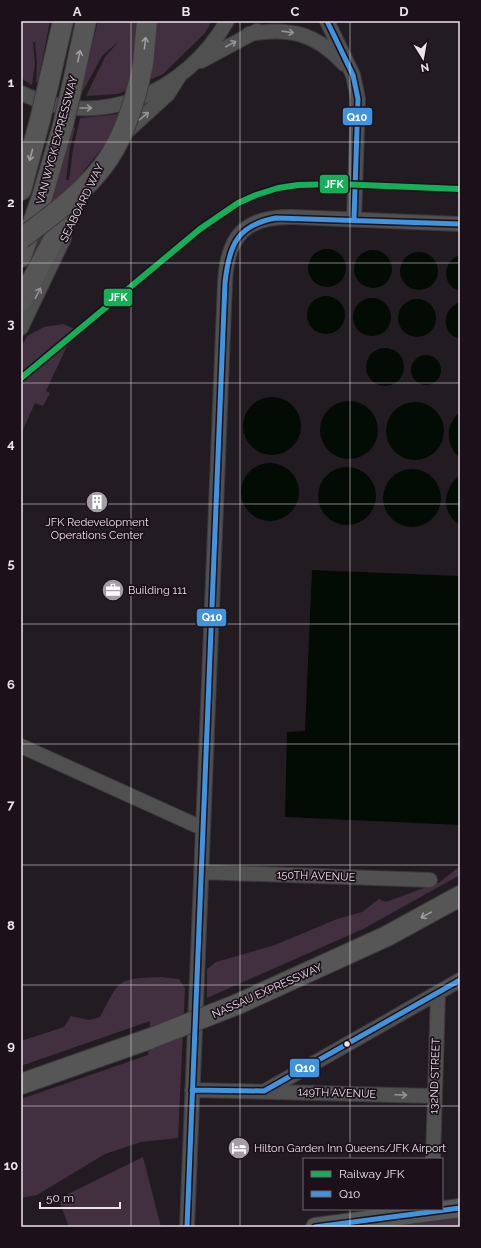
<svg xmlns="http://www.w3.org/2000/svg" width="481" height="1248" viewBox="0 0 481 1248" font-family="Raleway,sans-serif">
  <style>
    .green { fill: #422f40 }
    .water { fill: #030b05 }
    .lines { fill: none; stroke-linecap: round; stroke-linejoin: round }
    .minor-casing { stroke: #3d393d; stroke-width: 16 }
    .major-casing { stroke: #3d393d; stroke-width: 20 }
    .highway-casing { stroke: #3d393d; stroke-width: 22 }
    .minor { stroke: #4f504f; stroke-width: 14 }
    .major { stroke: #575958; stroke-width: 18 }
    .highway { stroke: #555655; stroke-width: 20 }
    .highway-bridge-casing { stroke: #3d393d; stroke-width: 22; stroke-linecap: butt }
    .highway-bridge { stroke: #555655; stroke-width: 20 }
    .bus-1-casing { stroke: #1c101b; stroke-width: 8 }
    .bus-1 { stroke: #4094de; stroke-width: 5 }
    .rail-1-casing { stroke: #1c101b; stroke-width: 9 }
    .rail-1 { stroke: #14af57; stroke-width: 6 }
    .oneway { stroke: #959295 }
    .oneway2 { stroke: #a09ca0 }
    .grid { fill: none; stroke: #ebe3ea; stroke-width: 1; stroke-opacity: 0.55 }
    .bus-dot { fill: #ebe3ea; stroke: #1c101b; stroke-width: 1.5 }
    .labels { text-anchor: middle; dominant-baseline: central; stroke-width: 3.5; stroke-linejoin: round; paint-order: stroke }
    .street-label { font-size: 11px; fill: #ebe3ea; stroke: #1c101b }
    .poi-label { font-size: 11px; fill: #ebe3ea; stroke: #1c101b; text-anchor: start }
    .line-badge { stroke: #1c101b; stroke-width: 1.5 }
    .badge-label { font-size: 11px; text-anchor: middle; font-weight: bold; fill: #fff }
    .neatline { fill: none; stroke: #ebe3ea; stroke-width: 1.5 }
    .grid-label { font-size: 13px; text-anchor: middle; font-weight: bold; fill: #ebe3ea }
  </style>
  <rect width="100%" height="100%" fill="#221c22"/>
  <path class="green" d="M21,21H50L38,82H36L37,63L35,42H33L35,64L32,85L21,78Z
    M98,21H212L205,33L163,74L118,94L86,96L105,57L119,41L102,56L83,91L81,90Z
    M146,106L109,140L85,169L36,251L34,250L70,127L75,128L70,148L66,180H69L73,149L80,118L119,114Z
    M63,324L75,329L46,391L50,393L43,406L35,403L21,434V348L27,336L44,327Z
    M460,866V875L363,929L207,998V969L216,962L275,945L337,919L362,912L379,899L386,902L440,882Z
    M161,977L179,979L185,988L178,1138L141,1142L105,1154L37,1195L21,1198V1099L148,1055L150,1021L21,1066V1041L64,1027L71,1016L89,1020L100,1017C121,978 116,979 161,977Z
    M143,1157L161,1227H69L60,1203L68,1194Z
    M460,1216V1227H385Z"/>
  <path class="water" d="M308 268a19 19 0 1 1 38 0a19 19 0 1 1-38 0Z
    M354 269a19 19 0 1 1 38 0a19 19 0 1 1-38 0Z
    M400 271a19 19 0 1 1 38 0a19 19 0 1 1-38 0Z
    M460,255V291C441,286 442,261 460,255Z
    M307 315a19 19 0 1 1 38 0a19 19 0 1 1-38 0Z
    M353 317a19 19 0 1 1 38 0a19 19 0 1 1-38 0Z
    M398 318a19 19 0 1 1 38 0a19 19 0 1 1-38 0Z
    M460,302V339C440,334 442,308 460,302Z
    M366 367a19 19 0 1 1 38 0a19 19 0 1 1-38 0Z
    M411 370a15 15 0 1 1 30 0a15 15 0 1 1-30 0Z
    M243 426a29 29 0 1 1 58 0a29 29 0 1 1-58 0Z
    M320 430a29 29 0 1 1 58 0a29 29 0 1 1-58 0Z
    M386 431a29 29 0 1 1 58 0a29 29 0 1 1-58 0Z
    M460,412V458C445,446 445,424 460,412Z
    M241 492a29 29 0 1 1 58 0a29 29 0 1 1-58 0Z
    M318 496a29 29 0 1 1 58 0a29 29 0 1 1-58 0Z
    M383 498a29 29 0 1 1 58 0a29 29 0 1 1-58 0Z
    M460,475V525C440,513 443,488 460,475Z
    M312,570L460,576V825L285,817L287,732L305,731Z"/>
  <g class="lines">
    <g class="minor-casing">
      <path id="minor" d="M327,21L353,75L358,99L354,219
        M249,34C289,27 316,33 344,64
        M201,61L257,31
        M21,93C98,132 186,93 227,21
        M124,134L168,94L180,75
        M21,328L64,238
        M21,746L202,828
        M201,872L430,880
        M192,1090L434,1096
        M265,1091L460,980
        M433,1159L438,994
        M187,1227L225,283C227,236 245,216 293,217L460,224"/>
    </g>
    <g class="major-casing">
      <path id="major" d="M315,1227L460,1208"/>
    </g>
    <g class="highway-casing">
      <path id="highway" d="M143,64L147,21
        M48,86L63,21
        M71,91L86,21
        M21,190L40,120
        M21,257L42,197L63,125
        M21,301L77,195
        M238,1004L387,936L460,896
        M21,1084L149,1039"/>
    </g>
    <use href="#minor" class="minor"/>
    <use href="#major" class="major"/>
    <use href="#highway" class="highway"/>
    <g class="highway-bridge-casing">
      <path id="highway-bridge" d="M40,120L48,86
        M63,125L71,91
        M21,239C50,216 81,195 103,166C125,138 136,98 143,64
        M149,1039L238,1004"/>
    </g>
    <use href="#highway-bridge" class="highway-bridge"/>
    <g class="bus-1-casing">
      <path id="bus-1" d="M327,21L353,75L358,99L354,219
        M192,1090L264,1091L460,980
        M187,1227L225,283C229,245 237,225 276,218L460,224
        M315,1227L460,1208"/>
    </g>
    <use href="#bus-1" class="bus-1"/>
    <g class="rail-1-casing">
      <path id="rail-1" d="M21,378L200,229L238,203L256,195L278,188L298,185L338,184L460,189"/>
    </g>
    <use href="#rail-1" class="rail-1"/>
  </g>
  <defs><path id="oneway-shaft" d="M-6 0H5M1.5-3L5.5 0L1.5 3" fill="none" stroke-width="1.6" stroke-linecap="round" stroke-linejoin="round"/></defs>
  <g class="oneway">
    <use href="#oneway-shaft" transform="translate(288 32) rotate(8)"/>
    <use href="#oneway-shaft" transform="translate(231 44) rotate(-28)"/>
    <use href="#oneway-shaft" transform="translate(86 108)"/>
    <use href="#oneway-shaft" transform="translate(144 116) rotate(-40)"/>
    <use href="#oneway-shaft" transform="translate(38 293) rotate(-63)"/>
    <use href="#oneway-shaft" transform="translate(401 1095) rotate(2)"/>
  </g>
  <g class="oneway2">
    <use href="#oneway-shaft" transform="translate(145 43) rotate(-84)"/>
    <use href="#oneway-shaft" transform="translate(79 56) rotate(-78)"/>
    <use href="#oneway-shaft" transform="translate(31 155) rotate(105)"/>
    <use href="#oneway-shaft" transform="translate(426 915) rotate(151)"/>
  </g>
  <path class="grid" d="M131,21V1227M240,21V1227M350,21V1159M21,142H460M21,263H460M21,383H460M21,504H460M21,624H460M21,744H460M21,865H460M21,985H460M21,1106H460M350,1209V1227"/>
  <defs>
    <g id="building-disc" transform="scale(1.15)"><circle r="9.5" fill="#a59da4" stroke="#1c101b"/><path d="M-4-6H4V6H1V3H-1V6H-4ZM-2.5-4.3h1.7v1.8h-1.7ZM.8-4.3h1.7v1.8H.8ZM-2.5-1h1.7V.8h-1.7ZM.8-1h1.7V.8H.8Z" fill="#fff"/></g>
    <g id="office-disc" transform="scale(1.15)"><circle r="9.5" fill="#a59da4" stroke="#1c101b"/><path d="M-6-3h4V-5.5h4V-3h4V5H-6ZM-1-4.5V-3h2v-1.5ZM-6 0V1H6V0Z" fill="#fff"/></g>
    <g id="hotel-disc" transform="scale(1.15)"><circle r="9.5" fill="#a59da4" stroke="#1c101b"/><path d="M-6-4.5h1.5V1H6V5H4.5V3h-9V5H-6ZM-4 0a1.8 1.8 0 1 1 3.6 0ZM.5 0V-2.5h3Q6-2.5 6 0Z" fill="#fff"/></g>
  </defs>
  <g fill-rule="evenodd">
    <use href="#building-disc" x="97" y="502"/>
    <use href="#office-disc" x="113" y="590"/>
    <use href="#hotel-disc" x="239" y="1148"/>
  </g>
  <circle class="bus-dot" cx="347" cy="1044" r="3.5"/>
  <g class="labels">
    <g class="street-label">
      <text transform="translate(57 140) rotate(-75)">VAN WYCK EXPRESSWAY</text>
      <text transform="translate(82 203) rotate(-64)">SEABOARD WAY</text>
      <text transform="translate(316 876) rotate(2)">150TH AVENUE</text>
      <text transform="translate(267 991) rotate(-24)">NASSAU EXPRESSWAY</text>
      <text transform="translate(435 1076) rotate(-88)">132ND STREET</text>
      <text transform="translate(337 1093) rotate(2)">149TH AVENUE</text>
    </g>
    <g class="poi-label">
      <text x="97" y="522" text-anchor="middle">JFK Redevelopment<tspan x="97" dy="13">Operations Center</tspan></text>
      <text x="128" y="590">Building 111</text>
      <text x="254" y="1148">Hilton Garden Inn Queens/JFK Airport</text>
    </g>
  </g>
  <g class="line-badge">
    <rect x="342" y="107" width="31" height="19" rx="4" fill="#4094de"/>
    <rect x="319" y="174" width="30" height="20" rx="4" fill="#14af57"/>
    <rect x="103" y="288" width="30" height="19" rx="4" fill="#14af57"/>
    <rect x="196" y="608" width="31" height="19" rx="4" fill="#4094de"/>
    <rect x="289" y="1058" width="31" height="20" rx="4" fill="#4094de"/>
  </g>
  <g class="badge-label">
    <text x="357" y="121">Q10</text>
    <text x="334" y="188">JFK</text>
    <text x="118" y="301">JFK</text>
    <text x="212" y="621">Q10</text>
    <text x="305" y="1072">Q10</text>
  </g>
  <rect width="481" height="1248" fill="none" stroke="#1c101b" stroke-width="44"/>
  <rect x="303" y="1158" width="140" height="52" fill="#1c101b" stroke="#6f646e"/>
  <rect x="311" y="1171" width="20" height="6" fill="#14af57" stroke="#6f646e"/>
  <text x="339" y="1178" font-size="12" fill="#ebe3ea">Railway JFK</text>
  <rect x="311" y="1191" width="20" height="6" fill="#4094de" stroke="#6f646e"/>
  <text x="339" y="1198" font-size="12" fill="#ebe3ea">Q10</text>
  <g transform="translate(423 58) rotate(169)" stroke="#1c101b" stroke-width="3" paint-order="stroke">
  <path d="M0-3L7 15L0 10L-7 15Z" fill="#ebe3ea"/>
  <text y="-6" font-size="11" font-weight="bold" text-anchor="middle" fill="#ebe3ea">N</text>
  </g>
  <path d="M40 1202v6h80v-6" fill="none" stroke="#ebe3ea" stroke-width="2"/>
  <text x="46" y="1202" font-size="12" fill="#ebe3ea" stroke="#1c101b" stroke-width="3" paint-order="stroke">50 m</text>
  <rect x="22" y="22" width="437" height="1204" class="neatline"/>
  <g class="grid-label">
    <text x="77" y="16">A</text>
    <text x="186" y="16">B</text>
    <text x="295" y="16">C</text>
    <text x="404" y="16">D</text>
    <text x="11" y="87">1</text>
    <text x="11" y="207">2</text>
    <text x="11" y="328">3</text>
    <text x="11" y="448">4</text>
    <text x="11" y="568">5</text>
    <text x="11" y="689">6</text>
    <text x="11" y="809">7</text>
    <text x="11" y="930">8</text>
    <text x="11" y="1050">9</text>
    <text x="11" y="1170">10</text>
  </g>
</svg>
